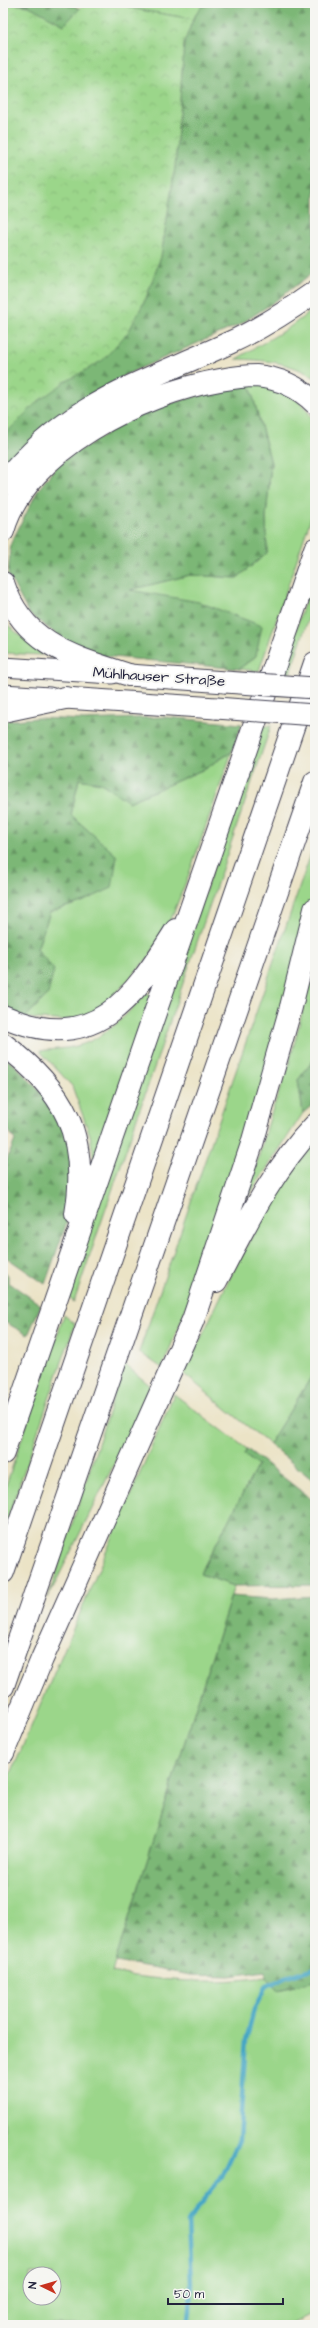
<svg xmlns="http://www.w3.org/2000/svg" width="318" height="2328" viewBox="0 0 318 2328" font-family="'Architects Daughter',sans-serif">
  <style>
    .grass { fill: #9bd68a; stroke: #5e7c62; fill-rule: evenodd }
    .forest { fill: url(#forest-firs); stroke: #4f6c58 }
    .park { fill: url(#park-crowns); stroke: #5e7c62 }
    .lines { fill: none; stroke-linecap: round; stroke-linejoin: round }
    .stream { stroke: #45a6c5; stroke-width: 4.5 }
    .secondary-casing { stroke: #403f50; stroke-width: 21 }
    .primary-casing { stroke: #403f50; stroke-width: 23 }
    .highway-casing { stroke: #403f50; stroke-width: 24 }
    .secondary { stroke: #fff; stroke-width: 19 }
    .primary { stroke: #fff; stroke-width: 21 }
    .highway { stroke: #fff; stroke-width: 22 }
    .primary-bridge-casing { stroke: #403f50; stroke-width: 23; stroke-linecap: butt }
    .primary-bridge { stroke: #fff; stroke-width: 21 }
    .labels { text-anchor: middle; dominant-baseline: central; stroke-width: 4; stroke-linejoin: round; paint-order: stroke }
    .street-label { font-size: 15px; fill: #22223b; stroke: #f6f6f2 }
  </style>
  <defs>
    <pattern id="forest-firs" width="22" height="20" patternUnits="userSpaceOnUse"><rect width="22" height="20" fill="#7cb776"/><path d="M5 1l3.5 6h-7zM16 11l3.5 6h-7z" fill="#659462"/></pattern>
    <pattern id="park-crowns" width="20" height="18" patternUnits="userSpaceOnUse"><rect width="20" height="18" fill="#9bd68a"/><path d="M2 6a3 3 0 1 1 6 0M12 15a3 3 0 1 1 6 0" fill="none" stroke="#85b778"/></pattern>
  </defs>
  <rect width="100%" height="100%" fill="#f6f6f2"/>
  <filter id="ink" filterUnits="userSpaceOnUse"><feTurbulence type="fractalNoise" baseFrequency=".025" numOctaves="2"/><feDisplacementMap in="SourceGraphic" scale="8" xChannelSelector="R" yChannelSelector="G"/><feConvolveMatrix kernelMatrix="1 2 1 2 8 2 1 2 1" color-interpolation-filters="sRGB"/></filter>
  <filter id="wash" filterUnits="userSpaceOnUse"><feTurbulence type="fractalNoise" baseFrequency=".012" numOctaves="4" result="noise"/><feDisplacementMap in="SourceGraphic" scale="16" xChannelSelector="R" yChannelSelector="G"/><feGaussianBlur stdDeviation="0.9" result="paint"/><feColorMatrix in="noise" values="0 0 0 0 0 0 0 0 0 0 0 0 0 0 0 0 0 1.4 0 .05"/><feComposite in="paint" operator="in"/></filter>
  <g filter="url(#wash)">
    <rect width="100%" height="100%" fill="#ebe3c6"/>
    <path class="grass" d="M119,3H204L193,19L134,9Z
      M315,308V378C291,362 264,360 236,359L287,329Z
      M249,382C278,388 305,395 315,427V506L259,671L239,669L256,656L129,590L190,575L237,578L267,553L266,518L271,463Z
      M315,570V599L290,673L282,672Z
      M3,621L43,655L3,653Z
      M263,726H271L74,1302L64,1294Z
      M232,752L188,877L171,919L149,957L119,990L93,1014L70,1021L25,1018L48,994L37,949L50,912L82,902L116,856L71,815L79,779L101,783L129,802L202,770Z
      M315,842V890L270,1066L223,1217L162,1368L139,1352Z
      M310,982L315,993V1058L298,1080L303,1113L246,1200L272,1111L288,1068Z
      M145,993L153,995L95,1166L90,1135L72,1086L40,1051C52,1049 66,1049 77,1046C104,1039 129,1014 145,993Z
      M315,1142V1371L269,1444L184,1374C222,1294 258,1211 315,1142Z
      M64,1315L75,1324L3,1532V1494Z
      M124,1364L152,1387L48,1598Z
      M174,1394L247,1449L244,1455L258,1465L200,1574L234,1586L112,1972C163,1982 215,1984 266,1977L278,1990L315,1981V2312L290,2325H3V1792ZM30,2274H54V2298H30Z"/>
    <path class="forest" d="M16,3H70L80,9L64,25L29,6Z
      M204,3H315V271L274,302L241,324L127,374L87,397L65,411L3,471V436L37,402L129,331L146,298L161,256L175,167L184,43L193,19Z
      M249,382L271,463L266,518L267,553L237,578L190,575L130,590L199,602L262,626L256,656L239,669L103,656L71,645L29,614L8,574L11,543L38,490L58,464L125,422L168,404Z
      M164,717L242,724L232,752L202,770L129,802L101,783L79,779L71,815L117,856L112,888L82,902L50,912L37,949L54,970L48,994L25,1018L3,1007V721L37,718L85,720Z
      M3,1057L16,1066L46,1098L72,1146L73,1205L45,1284L3,1255V1169L15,1140L3,1122Z
      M315,1058V1103L303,1113L298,1080Z
      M3,1271L8,1275V1282L41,1305L28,1335L3,1321Z
      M315,1371V1482L269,1444Z
      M247,1449L315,1502V1585L234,1586L200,1574L258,1465L244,1455Z
      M231,1596L272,1599L315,1596V1981L278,1990L266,1977L265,1971L230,1976L191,1975L115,1962Z"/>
    <path class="park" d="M3,3L29,6L64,25L85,3H119L134,9L193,19L184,43L175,167L161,256L146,298L129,331L103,360L65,382L37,402L3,436Z"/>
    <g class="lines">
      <path class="stream" d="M188,2325L190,2311L191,2283L188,2223L195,2210L222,2177L239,2140L246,2040L254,2010L265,1987L287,1977L315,1968"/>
    </g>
  </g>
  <g filter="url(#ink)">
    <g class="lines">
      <g class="secondary-casing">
        <path id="secondary" d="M3,667L112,674
          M3,694L50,697"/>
      </g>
      <g class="primary-casing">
        <path id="primary" d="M129,675L225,682
          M65,698L216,708"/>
      </g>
      <g class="highway-casing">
        <path id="highway" d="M3,484C68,402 140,384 229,343C260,329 288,311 315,292
          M3,531C26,449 143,393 220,380C231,378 244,376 256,376C279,378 299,387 315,403
          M3,583C23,645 74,657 129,675
          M3,711L65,698
          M3,1016C94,1056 132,1000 176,930
          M3,1044C65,1090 89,1137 76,1214
          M216,1281C245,1226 272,1170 315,1125
          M3,1453L315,549
          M3,1572L315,663
          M3,1686L315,782
          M3,1753L42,1659L193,1320L252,1144L291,1007L315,909"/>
      </g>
      <use href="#secondary" class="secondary"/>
      <use href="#primary" class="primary"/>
      <use href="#highway" class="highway"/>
      <g class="primary-bridge-casing">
        <path id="primary-bridge" d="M225,682L315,688
          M216,708L315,715"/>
      </g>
      <use href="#primary-bridge" class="primary-bridge"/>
    </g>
  </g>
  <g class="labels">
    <g class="street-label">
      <text transform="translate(159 677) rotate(4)">Mühlhauser Straße</text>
    </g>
  </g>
  <rect width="318" height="2328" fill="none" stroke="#f6f6f2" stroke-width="16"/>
  <g transform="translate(42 2286) rotate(275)"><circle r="19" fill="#f6f6f2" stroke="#a1a1a9"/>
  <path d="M0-3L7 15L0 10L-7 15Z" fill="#c8321e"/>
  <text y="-6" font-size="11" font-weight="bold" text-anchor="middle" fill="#22223b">N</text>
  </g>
  <path d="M168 2298v6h115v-6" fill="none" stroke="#22223b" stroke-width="2"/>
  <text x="174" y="2298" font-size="12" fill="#22223b" stroke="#f6f6f2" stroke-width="3" paint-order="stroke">50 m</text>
</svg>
